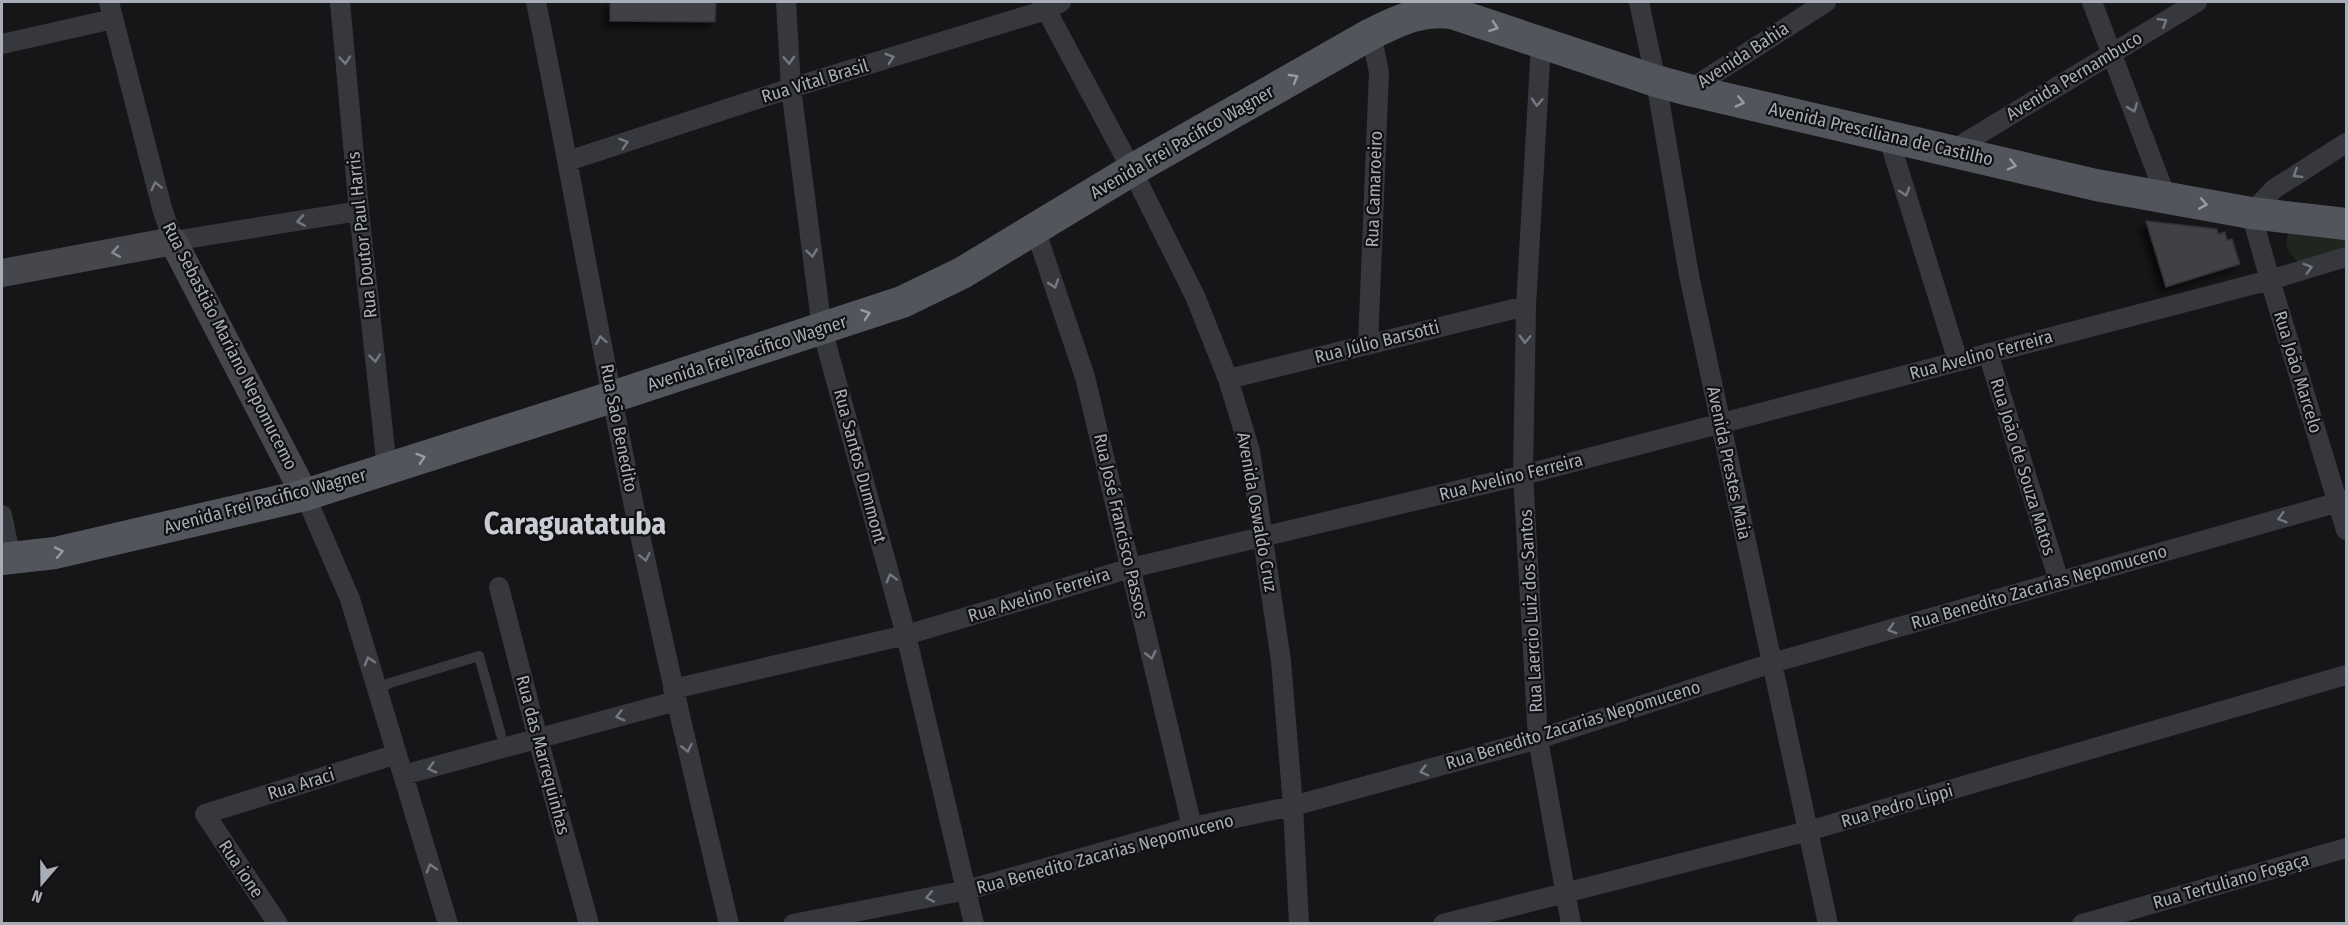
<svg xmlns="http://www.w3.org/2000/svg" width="2348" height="925" viewBox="0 0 2348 925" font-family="'Fira Sans Condensed',sans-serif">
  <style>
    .green { fill: #1e261f }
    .building { fill: #404145; stroke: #303034; stroke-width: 1.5; filter: url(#shadow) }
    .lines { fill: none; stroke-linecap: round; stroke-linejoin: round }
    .lane { stroke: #37383d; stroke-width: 10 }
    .street { stroke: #37383d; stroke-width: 20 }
    .secondary { stroke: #45474d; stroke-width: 28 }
    .primary { stroke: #53555c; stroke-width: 32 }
    .oneway { stroke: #757881 }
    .oneway2 { stroke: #979ba6 }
    .oneway3 { stroke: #858993 }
    .labels { text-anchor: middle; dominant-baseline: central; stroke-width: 4.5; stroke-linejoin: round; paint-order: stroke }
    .street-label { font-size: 18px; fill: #a8adb8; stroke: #111113 }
    .town-label { font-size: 30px; font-weight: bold; fill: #c9ccd4; stroke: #111113 }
  </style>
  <defs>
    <filter id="shadow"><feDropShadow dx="-5.5" dy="5.5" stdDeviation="3" flood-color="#0009"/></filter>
  </defs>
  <rect width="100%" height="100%" fill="#161618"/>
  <path class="green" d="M2289,230L2346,240V250L2298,262C2287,252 2284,244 2289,230Z"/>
  <path class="building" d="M610,2H716L715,22L610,21Z
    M2146,221L2217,229L2218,234L2225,232L2227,240L2232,239L2240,264L2166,287Z"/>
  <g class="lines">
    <path class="lane" d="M377,690L390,683L479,656L501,735"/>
    <path class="street" d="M109,2L162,208L173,241L359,211
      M340,2L359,211L387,468
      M536,2C563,133 586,265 612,397C646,573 687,748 729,924
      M786,2L791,88L822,329L906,635L974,924
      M1042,2L1132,170L1195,296L1228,379L1250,451L1281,661L1293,806L1299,924
      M1639,2L1656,81L1689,275L1828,924
      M2092,2L2166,197
      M2,44L113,19
      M1541,44L1526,306L1523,475L1538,739L1571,924
      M1689,90L1826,2
      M1888,136L1958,361
      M2346,143L2274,189L2251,213L2270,280L2346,530
      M1951,151L2197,2
      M568,161L791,88L1046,10L1061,2
      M1035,229L1085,377L1192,827
      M1368,345L1379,72L1371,34
      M1988,353L2059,581
      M1228,379L1526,306
      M305,495L350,599L448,924
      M2,515L11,558
      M499,587L538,739L589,924
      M673,689L906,635L1131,568L1523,475L2270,280L2346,257
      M403,775L676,701
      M278,924L205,814L397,754
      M793,924L967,890L1192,827L1293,806L1538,739L1772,663L2346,500
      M1443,924L1808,831L2346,675
      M2082,924L2346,848"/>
    <path class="secondary" d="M2,273L173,241L305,495"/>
    <path class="primary" d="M2,559L55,553L305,495L612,397L902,302L962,273L1132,170L1371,34C1398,21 1425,7 1455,14L1656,81L1689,90L2096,185L2251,213L2346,224"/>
  </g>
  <defs><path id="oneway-chevron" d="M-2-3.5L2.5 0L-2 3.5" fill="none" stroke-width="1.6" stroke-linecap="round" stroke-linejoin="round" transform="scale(1.5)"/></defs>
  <g class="oneway">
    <use href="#oneway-chevron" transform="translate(2163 22) rotate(-31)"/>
    <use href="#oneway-chevron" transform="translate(890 58) rotate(-17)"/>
    <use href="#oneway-chevron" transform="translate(345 60) rotate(85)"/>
    <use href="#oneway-chevron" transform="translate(789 60) rotate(87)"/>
    <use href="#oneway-chevron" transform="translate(1537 102) rotate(93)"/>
    <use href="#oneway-chevron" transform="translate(2133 108) rotate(69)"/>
    <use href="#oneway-chevron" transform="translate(624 143) rotate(-18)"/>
    <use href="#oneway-chevron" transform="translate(2297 174) rotate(148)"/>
    <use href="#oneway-chevron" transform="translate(156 186) rotate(-104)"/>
    <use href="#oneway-chevron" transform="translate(1905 192) rotate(73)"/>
    <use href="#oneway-chevron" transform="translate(301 221) rotate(171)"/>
    <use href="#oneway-chevron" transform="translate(812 253) rotate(83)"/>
    <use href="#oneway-chevron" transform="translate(2308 268) rotate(-16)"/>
    <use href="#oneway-chevron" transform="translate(1054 284) rotate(71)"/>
    <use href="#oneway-chevron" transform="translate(1525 339) rotate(92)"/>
    <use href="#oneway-chevron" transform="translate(601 340) rotate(-100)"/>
    <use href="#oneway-chevron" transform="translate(375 358) rotate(84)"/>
    <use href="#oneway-chevron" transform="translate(2282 518) rotate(164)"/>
    <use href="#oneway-chevron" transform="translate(645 557) rotate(78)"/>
    <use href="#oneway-chevron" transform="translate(891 578) rotate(-105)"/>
    <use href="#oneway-chevron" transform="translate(1892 629) rotate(164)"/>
    <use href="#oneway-chevron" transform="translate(1151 655) rotate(77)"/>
    <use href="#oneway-chevron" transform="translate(369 661) rotate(-107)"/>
    <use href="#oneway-chevron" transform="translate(620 716) rotate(165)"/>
    <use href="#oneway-chevron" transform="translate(687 748) rotate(77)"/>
    <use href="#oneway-chevron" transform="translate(432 768) rotate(165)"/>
    <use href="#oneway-chevron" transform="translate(1424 771) rotate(165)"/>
    <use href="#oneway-chevron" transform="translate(431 868) rotate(-107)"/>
    <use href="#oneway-chevron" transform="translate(930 897) rotate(169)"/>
  </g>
  <g class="oneway2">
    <use href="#oneway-chevron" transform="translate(1494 27) rotate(19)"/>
    <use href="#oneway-chevron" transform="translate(1294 78) rotate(-30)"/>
    <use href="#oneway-chevron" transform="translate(1740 102) rotate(13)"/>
    <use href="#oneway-chevron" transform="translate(2012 165) rotate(13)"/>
    <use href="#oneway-chevron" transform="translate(2203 204) rotate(10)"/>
    <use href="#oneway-chevron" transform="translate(866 314) rotate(-19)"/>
    <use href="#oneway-chevron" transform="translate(421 458) rotate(-18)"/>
    <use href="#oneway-chevron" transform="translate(59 552) rotate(-11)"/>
  </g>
  <use class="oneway3" href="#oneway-chevron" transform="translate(116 252) rotate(170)"/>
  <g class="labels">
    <g class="street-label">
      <text transform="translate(1743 55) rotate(-33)">Avenida Bahia</text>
      <text transform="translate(2074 76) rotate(-31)">Avenida Pernambuco</text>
      <text transform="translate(815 81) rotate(-17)">Rua Vital Brasil</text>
      <text transform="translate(1881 134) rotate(13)">Avenida Presciliana de Castilho</text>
      <text transform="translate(1182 142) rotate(-30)">Avenida Frei Pacifico Wagner</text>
      <text transform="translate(1374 189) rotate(-88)">Rua Camaroeiro</text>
      <text transform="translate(362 235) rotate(-96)">Rua Doutor Paul Harris</text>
      <text transform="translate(1377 342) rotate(-14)">Rua Júlio Barsotti</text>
      <text transform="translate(230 346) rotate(63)">Rua Sebastião Mariano Nepomucemo</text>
      <text transform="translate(747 353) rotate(-18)">Avenida Frei Pacifico Wagner</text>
      <text transform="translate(1981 355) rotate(-15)">Rua Avelino Ferreira</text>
      <text transform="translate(2298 372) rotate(73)">Rua João Marcelo</text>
      <text transform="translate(619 428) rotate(79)">Rua São Benedito</text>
      <text transform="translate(1729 463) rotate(78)">Avenida Prestes Maia</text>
      <text transform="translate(860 466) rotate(75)">Rua Santos Dummont</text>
      <text transform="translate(2023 467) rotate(73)">Rua João de Souza Matos</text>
      <text transform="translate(1511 477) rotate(-14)">Rua Avelino Ferreira</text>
      <text transform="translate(265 501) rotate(-15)">Avenida Frei Pacifico Wagner</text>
      <text transform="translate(1257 512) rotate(80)">Avenida Oswaldo Cruz</text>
      <text transform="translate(1121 526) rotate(77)">Rua José Francisco Passos</text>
      <text transform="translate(2039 587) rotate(-16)">Rua Benedito Zacarias Nepomuceno</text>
      <text transform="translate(1039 595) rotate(-17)">Rua Avelino Ferreira</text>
      <text transform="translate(1531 611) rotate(-93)">Rua Laercio Luiz dos Santos</text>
      <text transform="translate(1573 725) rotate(-17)">Rua Benedito Zacarias Nepomuceno</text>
      <text transform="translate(543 755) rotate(75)">Rua das Marrequinhas</text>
      <text transform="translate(301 784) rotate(-17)">Rua Araci</text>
      <text transform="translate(1897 806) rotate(-16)">Rua Pedro Lippi</text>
      <text transform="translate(1105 854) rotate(-15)">Rua Benedito Zacarias Nepomuceno</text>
      <text transform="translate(241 869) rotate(56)">Rua ione</text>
      <text transform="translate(2231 881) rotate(-16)">Rua Tertuliano Fogaça</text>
    </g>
    <g class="town-label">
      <text x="575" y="524">Caraguatatuba</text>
    </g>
  </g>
  <rect width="2348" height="925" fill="none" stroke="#a8adb8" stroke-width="6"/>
  <g transform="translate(42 883) rotate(200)" stroke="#111113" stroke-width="4.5" paint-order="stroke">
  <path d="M0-4.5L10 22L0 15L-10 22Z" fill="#a8adb8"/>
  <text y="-9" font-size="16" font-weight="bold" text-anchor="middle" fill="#a8adb8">N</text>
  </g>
</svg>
